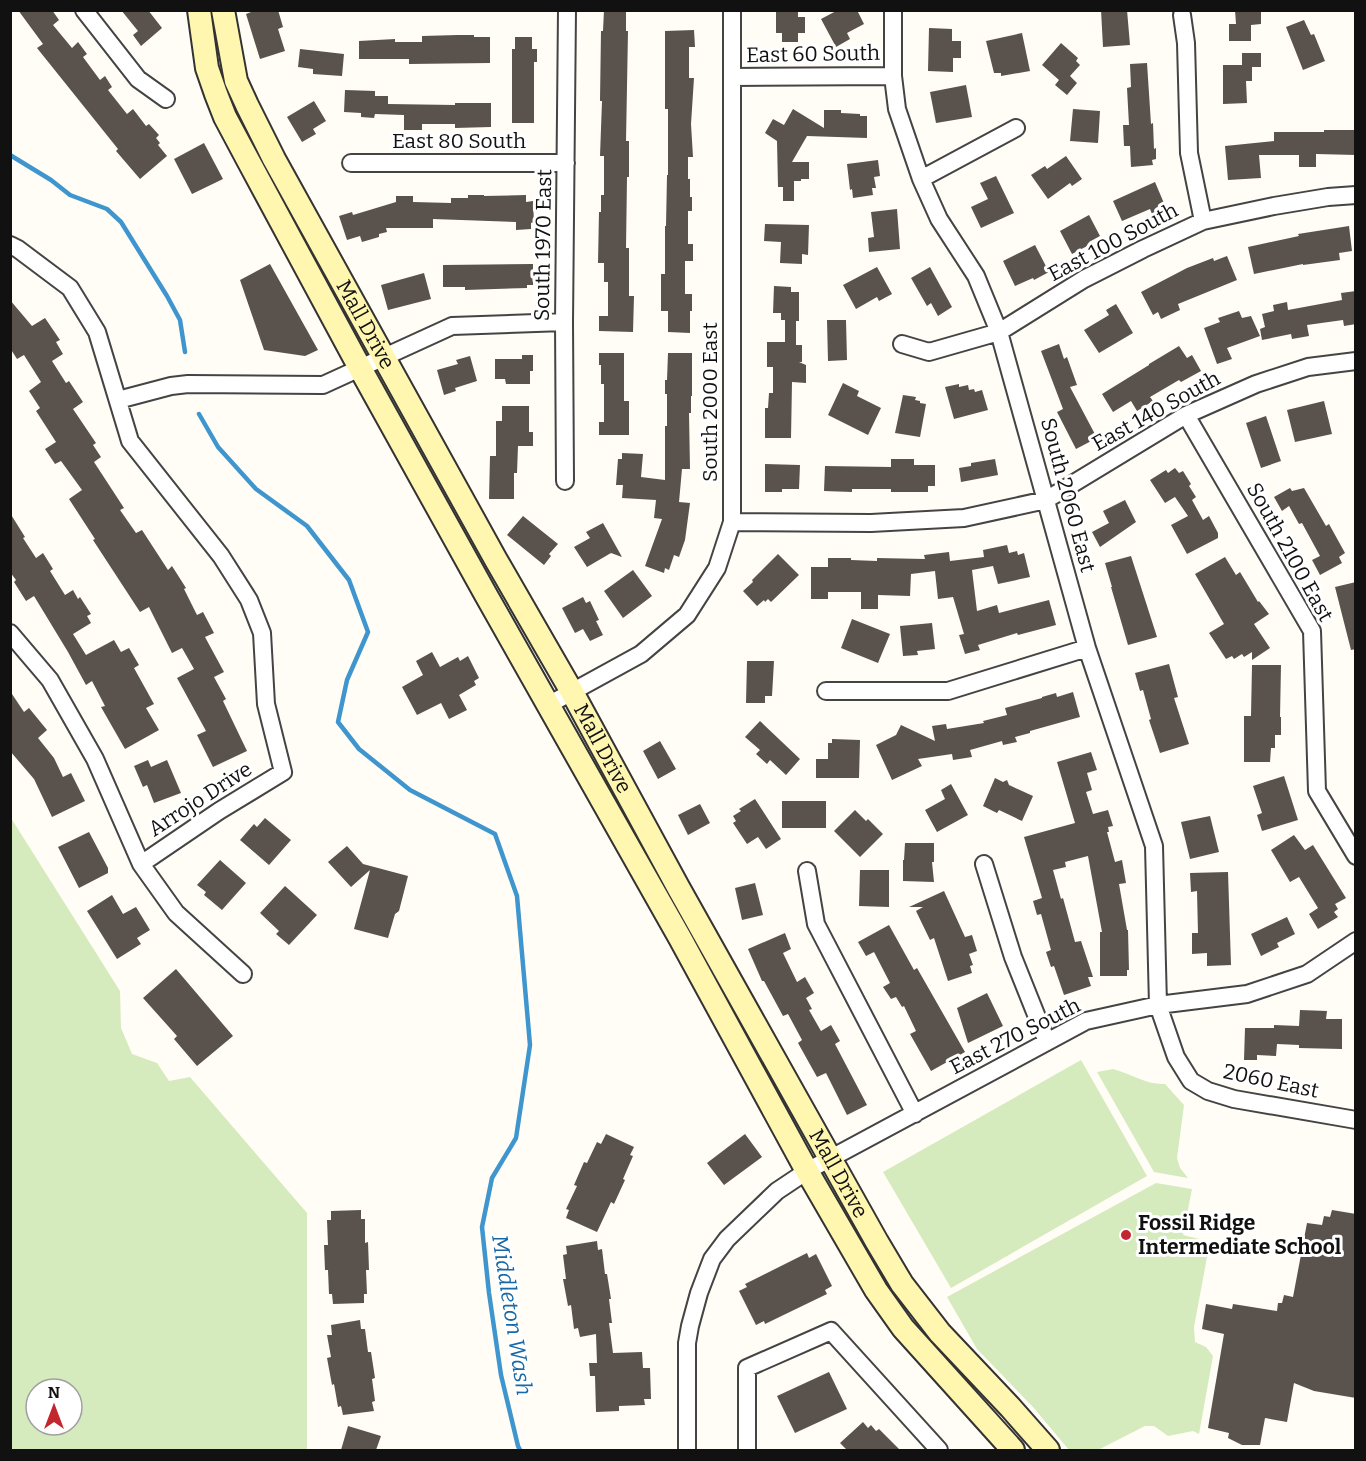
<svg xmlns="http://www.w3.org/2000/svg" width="1366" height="1461" viewBox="0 0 1366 1461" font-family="Bitter,serif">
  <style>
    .green { fill: #d5ebbd; fill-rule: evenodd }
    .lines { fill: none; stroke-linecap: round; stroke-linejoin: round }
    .stream { stroke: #3f96cf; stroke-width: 4.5 }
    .building { fill: #5a524d }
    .street-casing { stroke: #444; stroke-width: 20 }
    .secondary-casing { stroke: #333; stroke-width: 26 }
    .street { stroke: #fff; stroke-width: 16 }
    .secondary { stroke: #fff6b0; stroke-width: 22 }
    .poi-dot { fill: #c4262e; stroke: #fff; stroke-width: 2 }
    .labels { text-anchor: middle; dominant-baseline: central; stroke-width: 6; stroke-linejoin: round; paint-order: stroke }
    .street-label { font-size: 21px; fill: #111; stroke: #fff }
    .poi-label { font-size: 21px; font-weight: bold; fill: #111; stroke: #fff; text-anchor: start }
    .water-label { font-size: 22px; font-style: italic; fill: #1768a6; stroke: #fff }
  </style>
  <rect width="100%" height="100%" fill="#fffdf5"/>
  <path class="green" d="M11,818L120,991L121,1028L132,1054L157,1063L169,1081L190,1077L307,1213V1450H11ZM36,1389H72V1425H36Z
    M1081,1060L1147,1176L951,1288L883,1172Z
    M1113,1069C1131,1074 1147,1085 1165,1084L1184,1105L1177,1158L1180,1168L1188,1178L1154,1172L1097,1072Z
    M1156,1183L1192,1189L1183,1235L1199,1239L1197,1250L1208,1252L1194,1327L1195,1342L1206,1347L1213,1356L1199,1434L1193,1431L1168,1436L1154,1426H1145L1098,1450H1069L1033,1407L977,1349L947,1297Z"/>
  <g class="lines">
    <path class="stream" d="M10,155L51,180L70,195L107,209L121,222L167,296L180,320L185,352
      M199,414L218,447L256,489L307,526L349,580L368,632L347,680L338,722L359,749L410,790L495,834L517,896L530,1045L516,1138L492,1178L482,1227L489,1293L501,1375L518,1446L520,1450"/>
  </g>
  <path class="building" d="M18,10H52L59,20L53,25L72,48L78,42L87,54L83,57L100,80L105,76L112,87L108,90L127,114L133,109L146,126L149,124L159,135L156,138L160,143L158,145L167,156L140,179L116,151L118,149L37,48L43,44Z
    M121,10H148L162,28L141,46L133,35L138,31Z
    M256,10H278L283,27L278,29L285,51L260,59L246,14Z
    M604,10H626V31H628L626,141H629V177H627L626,248H629V296H634L633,332L599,331V316H608V282H604V263H598L599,212H601V195H604V156H600L602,101H600L601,31H603Z
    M776,10L798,12V17H805V33H798V42H782V33H776Z
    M838,10H857L864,24L847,33L850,39L836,47L821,19Z
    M1101,10H1127L1130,45L1103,47Z
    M1235,10H1261V24L1251,25V41H1229V24H1236Z
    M1304,20L1311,35L1314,34L1325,61L1303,70L1286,27Z
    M929,28L952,29V41H961V58H953V72L928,71Z
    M694,30L695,47H689V78H694L691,124L693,157H688V179H690V197H692V211H688V244H693V261H685V294H692V311H690V333L668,332V311H661V274H665V226H666L667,175H668V109H665V31Z
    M1022,33L1030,71L1001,76V73H994L986,41Z
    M458,35H474V37H490V63L409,64V59H359V41L395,39V42H422V36Z
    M515,37H532V49H537V62H534V123H512V49H515Z
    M1061,43L1078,58L1076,61L1080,65L1070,76L1077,83L1067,95L1055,85L1059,80L1042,65Z
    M300,49L344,54L342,76L313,74V69L298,67Z
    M1242,53H1261V67H1252V81H1246L1247,103L1223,104V65H1242Z
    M1147,63L1151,124L1153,123L1154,149L1156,148V159L1152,160L1153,165L1131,167L1130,146H1124L1123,125H1129L1127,88L1131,87L1130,64Z
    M966,85L972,117L936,123L930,92Z
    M345,90L375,91V96H388V104L455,105V103H491V127L455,128V124H422V130H404V115L375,114L374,118L361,117V113L344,112Z
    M314,101L326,121L313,129L316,134L302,142L287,117Z
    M793,109L824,128V110H841V113L860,114V116H867V138L807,136L792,162H809V179H801V181H794V201H783V187H778L777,141L765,133L773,119L784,125Z
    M1073,109L1100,111L1098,143L1070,141Z
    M1324,130H1356V155L1316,154V167H1299V155H1259L1261,178L1228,180L1225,146L1274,141V132H1324Z
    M204,143L223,179L192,194L174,159Z
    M1066,156L1082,179L1072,186L1070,183L1048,199L1031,175L1045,166L1047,169Z
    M878,160L880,176L874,177L876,188H872L873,195L853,198L852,189L850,190L847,164Z
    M996,176L1014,213L981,228L971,207L988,199L980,183Z
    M1155,182L1166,208L1152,214L1150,209L1122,221L1113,201Z
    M468,195H484V196L526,195V202L533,201L534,222L531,223V229L516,230V222L433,219V228H386L387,232L379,234V237L362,242L360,236L347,240L339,216L352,212L353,215L396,202V196H413V202L451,203V198H468Z
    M897,209L900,249L869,252L868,238L874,237L871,212Z
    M1089,215L1100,236L1089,242L1091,244L1072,254L1060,231Z
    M765,224L809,225L808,255L802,254V264L780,263L781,242L764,241Z
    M1349,226L1352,251L1339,253L1340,260L1303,265V264L1254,274L1248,247L1299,236L1298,234Z
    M1035,245L1049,272L1034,280L1033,278L1015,286L1003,261Z
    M1227,256L1237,280L1178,304L1180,310L1161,319L1158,312L1153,315L1141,292L1187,268L1213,258L1214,261Z
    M270,264L318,350L305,356L264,350L240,280Z
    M533,264V285H527V288L465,290V287H443V265Z
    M877,267L892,294L879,301L877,297L856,309L843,285Z
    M930,267L952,307L938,316L931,303L927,306L911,278Z
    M424,273L431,299L388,310L381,285Z
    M774,286L791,287V292H799V321H796V345H802V362H799L806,365V383L792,382L791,438H765V408H768L769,393H773V367H767V342H785V320H781V313H773Z
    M1356,291V324L1344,326L1343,320L1307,325L1309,336L1292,339L1291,334L1262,340L1260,329L1265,327L1262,314L1274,311L1273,305L1287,302L1288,310L1342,300L1341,293Z
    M10,300L32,326L45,318L60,340L56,342L63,354L52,361L66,383L69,381L83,402L73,409L96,443L93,445L101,457L94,462L124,508L120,510L136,533L142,530L168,570L172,566L186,588L184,589L197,615L203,612L214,633L205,637L224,672L214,677L226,699L223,701L247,751L213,767L197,735L206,731L177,678L194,669L182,648L172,653L149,607L140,612L93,540L95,539L69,499L82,490L61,461L55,464L45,449L56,442L36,411L40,408L29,391L41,382L24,355L17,359L10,348Z
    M1116,304L1133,333L1099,353L1084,330L1109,315L1106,310Z
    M1239,311L1242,318L1251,316L1260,336L1227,348L1232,359L1217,364L1204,328L1220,322L1218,318Z
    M827,320H846L847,360L828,361Z
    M1059,344L1064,359L1067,357L1077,385L1070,387L1097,438L1076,449L1057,412L1063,409L1041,351Z
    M1179,346L1187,358L1192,355L1201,371L1181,382L1179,380L1150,397L1153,401L1137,411L1131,401L1113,412L1102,394L1149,365V364Z
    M599,353H624V401H629V435H599V422H604V384H601V365H599Z
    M668,353H692V396H691V413H689L690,469H682L679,502L690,503L685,540L679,557L674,555L669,570L665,568L664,573L645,566L662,519L654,518L656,500L622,498L623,485H616L618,459H622V453L643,454L641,477L665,480V426H667V394H665V380H667Z
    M522,355H533V371H530V384H506L505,379H495V359H522Z
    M470,356L477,381L455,388L456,391L444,395L437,370L458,364L456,360Z
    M843,383L859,391L857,396L881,408L868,435L828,415Z
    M959,384V387L968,385L969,390L974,389L975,392L982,390L988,410L954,419L945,387Z
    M903,395L916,397L915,400L920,401V403L926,404L920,437L895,433Z
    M1324,401L1332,434L1295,442L1287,410Z
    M502,406H529V432H533V446H518L517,473H514V499H489L490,456H496V421H502Z
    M1266,416L1281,461L1261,468L1246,423Z
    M891,459H914V465H935V486H928V492H891V489H852V492L824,491L825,466L891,467Z
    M995,459L998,475L961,482L959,468L971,466V463Z
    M765,464L800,465L799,489H782V492H765Z
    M1175,468L1179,473L1183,471L1191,484L1189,486L1196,497L1192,500L1203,520L1209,516L1218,533V538L1187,554L1171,525L1188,516L1175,497L1165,503L1150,480L1166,470L1168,473Z
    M1290,488L1292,491L1304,488L1326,526L1329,524L1345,553L1339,557L1342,563L1320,575L1312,560L1320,556L1302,523L1299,524L1289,506L1282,511L1274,497Z
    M1125,500L1136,522L1100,547L1092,532L1109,523L1103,511Z
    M10,513L25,537L23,538L36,558L43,553L53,569L50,571L65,595L73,590L78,599L80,597L91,614L87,616L91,623L73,634L86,655L114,640L121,652L129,648L139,665L134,668L154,704L146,708L159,730L125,749L101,707L105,706L92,681L86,685L68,652L34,596L26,601L14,582L16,580L10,572Z
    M523,516L558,544L549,554L551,556L544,565L507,535Z
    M603,523L622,557L611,553L587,567L574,547L590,538L586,532Z
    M1007,545L1009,553L1017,551L1018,555L1024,553L1030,577L998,584L993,566L972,570L977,611L997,605L999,613L1049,600L1056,625L1018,635L1017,633L978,645L980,650L965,654L959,635L964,634L953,597L938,599L935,571L911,574L910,596L878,595V609H861V592H828V599H811V567H828V558H851V560L877,561V558L925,559L924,555L949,552L950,561L984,557L983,550Z
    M778,554L799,575L771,602L768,599L765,602L764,600L757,606L743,591L753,582L752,580Z
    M1131,556L1157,637L1128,645L1111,587H1112L1105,563Z
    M1225,557L1236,575L1240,572L1258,602L1259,601L1269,614L1254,624L1270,648L1252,660V652L1244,657L1242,654L1234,659L1232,656L1226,659L1209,633L1224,624L1195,574Z
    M633,570L652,596L623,618L604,591Z
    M1356,582V649L1351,650L1335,587Z
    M583,597L586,603L590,601L599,620L596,621L603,635L590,641L583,629L575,633L562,608Z
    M852,619L890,634L878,663L841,648Z
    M932,623L935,649L917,651L918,655L903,656L900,626Z
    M432,652L440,667L458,657L460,661L468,656L479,678L474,681L476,685L459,695L467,710L449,719L441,703L417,715L402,687L423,675L416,661Z
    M747,661H774L772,696H765V703H746Z
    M1169,664L1178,697L1174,698L1189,744L1160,753L1149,720L1151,719L1143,690L1140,691L1135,673Z
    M1252,665H1281L1280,717H1281V735H1275V748H1271L1270,762H1244V716H1251Z
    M10,691L24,712L29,708L47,730L38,738L54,758L63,777L71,773L85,801L52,817L34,779L10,751Z
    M1073,692L1080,717L1030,731V733L1015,737L1017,742L1003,745L1002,741L970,750L972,757L953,760L952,754L918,759L922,766L892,780L876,745L896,735L901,725L935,741L932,726L946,724L947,729L984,723L983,721L1007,715L1005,708L1042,698V697L1056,693L1057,697Z
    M760,721L800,759L786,775L770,760L767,764L756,754L760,750L745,737Z
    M832,739L860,740L859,778H816V759H828V743H832Z
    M660,741L676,769L658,779L643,751Z
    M1091,752L1097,770L1087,773L1092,790L1086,792L1093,814L1108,810L1113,826L1108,827L1109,832H1107L1115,862L1122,860L1126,883L1119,884L1127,930H1128L1129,970H1127V976H1100V932H1102L1088,856L1065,862L1066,867L1053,870L1061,899L1063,898L1075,942L1081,941L1093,977H1088L1091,986L1064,995L1054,966L1051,967L1046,952L1051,950L1041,914L1037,915L1033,901L1042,898L1024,837L1075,823L1057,762Z
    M148,760L151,767L167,760L181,793L154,803L147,785L143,787L134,766Z
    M1284,776L1298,820L1262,831L1257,815L1262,813L1253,786Z
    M995,778L1003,782L1007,780L1009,785L1033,796L1022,821L999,810L997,813L983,806Z
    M951,784L968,815L937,832L925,810L945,799L941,790Z
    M755,799L781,839L766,849L758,837L747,844L733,823L736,821L733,816L741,811L739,809Z
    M782,801H826V828H782Z
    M700,804L710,823L688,835L678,815Z
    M855,810L866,821L868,819L883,834L860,857L834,831Z
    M1210,816L1219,852L1190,859L1181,822Z
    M265,818L291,840L269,865L240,840L254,824L257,827Z
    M89,832L108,868V873L79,888L58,847Z
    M1294,835L1305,850L1313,845L1346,898L1335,904L1338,909L1334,912L1338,917L1318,929L1309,914L1318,908L1299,877L1290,882L1271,850Z
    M905,843H934V862H932L934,882L903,881V860H904Z
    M347,846L363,864L408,876L399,911L395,914L388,938L354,929L370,870L351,887L328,862Z
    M220,860L246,883L222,910L204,895L206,892L197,885Z
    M860,870H889V907L859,906Z
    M1228,872L1231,965L1207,966V953L1192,954V933H1198L1197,891L1191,892L1190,873Z
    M755,883L763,915L742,920L735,888Z
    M285,886L317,915L289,945L276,934L279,931L260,913Z
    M944,891L965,937L972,935L977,951L969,954L973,965L970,966L972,973L948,981L934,938L930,940L916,911L923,907H909Z
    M112,895L123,914L136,907L150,930L137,938L141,944L117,959L87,911Z
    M1287,917L1295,934L1277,943L1279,947L1261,956L1251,934Z
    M889,925L914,970L917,968L965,1052L931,1071L910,1034L916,1031L904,1006L902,1007L896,997L891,999L883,987L890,983L874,952L866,956L858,942Z
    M785,933L791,949L783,953L797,982L805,977L814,993L806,998L812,1009L809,1010L821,1031L831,1025L840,1041L835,1044L867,1105L847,1115L826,1073L817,1077L798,1043L802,1040L788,1014L783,1016L764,981H762L748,949Z
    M176,969L233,1036L197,1066L174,1039L177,1036L143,998Z
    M987,993L1003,1026L968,1043L957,1008Z
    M1300,1010L1327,1011L1326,1019H1342V1049L1299,1048V1045L1277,1044L1276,1056L1257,1055V1060H1244L1245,1028H1274V1025L1299,1026Z
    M606,1134L634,1147L630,1155L633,1156L623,1179L625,1180L614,1204L611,1202L597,1232L566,1218L569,1210L566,1209L577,1186L574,1185L584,1162L587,1163L597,1142L601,1144Z
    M745,1134L762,1157L724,1185L707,1163Z
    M361,1210V1219H365V1243L368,1242L369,1270H366L367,1294H364V1303L333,1304L332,1294H329L328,1270H325L324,1245H328L327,1220H331V1211Z
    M1332,1210L1356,1214V1398L1314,1391L1294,1383L1287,1422L1265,1418L1260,1445H1242L1228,1438L1229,1433L1208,1428L1224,1334L1202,1329L1206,1304L1232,1309L1233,1304L1277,1311L1278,1303H1282L1284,1295L1293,1297L1307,1223L1322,1225L1324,1216L1330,1217Z
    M597,1241L598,1250L602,1249L605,1274H607L611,1299H609L612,1323H609L613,1353L642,1352L643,1368H650L651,1399H644L645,1405L619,1406V1411L596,1412L595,1376H590L589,1363H597L596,1334L580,1337L578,1328L574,1329L571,1305L568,1306L563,1279H566L563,1255L567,1254L566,1246Z
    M807,1253L809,1258L816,1254L832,1286L825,1290L827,1294L765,1324L764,1321L756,1325L739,1291L747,1287L745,1284Z
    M360,1320L361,1329H365L368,1352H371L375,1378L372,1379L375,1401L372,1402L374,1411L343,1415L341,1406L338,1407L334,1384L332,1385L327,1358L331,1357L327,1335H332L331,1325Z
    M829,1372L847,1409L795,1433L777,1396Z
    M863,1422L868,1428L871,1425L876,1431L879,1429L900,1450H847L840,1443Z
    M348,1426L381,1436L376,1450H341Z"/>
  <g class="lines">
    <g class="street-casing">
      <path id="street" d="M84,10L138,79L166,99
        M893,10V76L897,109L921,179L939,219L976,276L999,332L1087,648L1154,846L1158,1005L1176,1057L1191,1081L1208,1091L1234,1099L1356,1120
        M1182,15L1186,43L1189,153L1203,221
        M732,77L893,76
        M351,163H566
        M921,179L1016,128
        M10,245L18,249L70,288L97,332L130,441L221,556L249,600L262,633L266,704L283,772L219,811L141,864
        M902,344L929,352L999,332L1084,279L1143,249L1203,221L1274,206L1328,197L1356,195
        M118,400L171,386L188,384L323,385L452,326L564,322
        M1186,415L1312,631L1317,791L1356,856
        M565,481L564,322L567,10
        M732,522L871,523L964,518L1046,500L1186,415L1256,384L1308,367L1356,361
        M10,633L50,680L95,759L141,864L176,913L243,974
        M826,691H948L1087,648
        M548,705L641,654L687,615L717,568L732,522V10
        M984,864L1013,957L1047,1042
        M807,871L816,924L915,1114
        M687,1450V1343L690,1326L699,1293L712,1259L727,1239L777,1191L807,1171L1086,1021L1158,1005L1247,994L1307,974L1356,941
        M747,1450V1368L831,1331L939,1450"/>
    </g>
    <g class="secondary-casing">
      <g id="secondary">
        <path d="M199,10L207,68L216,94L225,117L249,162L360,368L486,595L680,938L807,1171L876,1290L903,1328L1013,1450"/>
        <path id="s1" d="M223,10L236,81L247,105L274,159L496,560L572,692L678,887L877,1242L902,1284L940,1333L1010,1407L1048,1450"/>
      </g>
    </g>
    <use href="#street" class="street"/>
    <use href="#secondary" class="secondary"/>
  </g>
  <circle class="poi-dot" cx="1126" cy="1235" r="6"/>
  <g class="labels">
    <g class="street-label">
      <text transform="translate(813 54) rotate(-1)">East 60 South</text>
      <text x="459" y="141">East 80 South</text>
      <text transform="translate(1113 242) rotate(-28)">East 100 South</text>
      <text transform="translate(543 245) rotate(-89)">South 1970 East</text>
      <text stroke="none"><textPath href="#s1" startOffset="348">Mall Drive</textPath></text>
      <text transform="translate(710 402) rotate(-90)">South 2000 East</text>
      <text transform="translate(1156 411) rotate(-29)">East 140 South</text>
      <text transform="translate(1068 495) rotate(75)">South 2060 East</text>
      <text transform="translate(1290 552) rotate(61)">South 2100 East</text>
      <text stroke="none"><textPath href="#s1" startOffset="834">Mall Drive</textPath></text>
      <text transform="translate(200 799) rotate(-33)">Arrojo Drive</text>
      <text transform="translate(1015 1036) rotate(-27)">East 270 South</text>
      <text transform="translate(1271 1081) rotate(12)">2060 East</text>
      <text stroke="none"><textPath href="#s1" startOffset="1320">Mall Drive</textPath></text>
    </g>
    <g class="poi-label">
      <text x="1138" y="1223">Fossil Ridge<tspan x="1138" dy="24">Intermediate School</tspan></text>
    </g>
    <g class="water-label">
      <text transform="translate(512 1315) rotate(81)">Middleton Wash</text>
    </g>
  </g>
  <rect width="1366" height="1461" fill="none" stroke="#111111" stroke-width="24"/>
  <g transform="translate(54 1407)"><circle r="28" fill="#ffffff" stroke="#a0a0a0" stroke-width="1.5"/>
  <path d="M0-4.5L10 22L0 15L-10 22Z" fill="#c4262e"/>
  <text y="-9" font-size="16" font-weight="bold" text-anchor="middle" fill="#111111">N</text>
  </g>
</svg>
